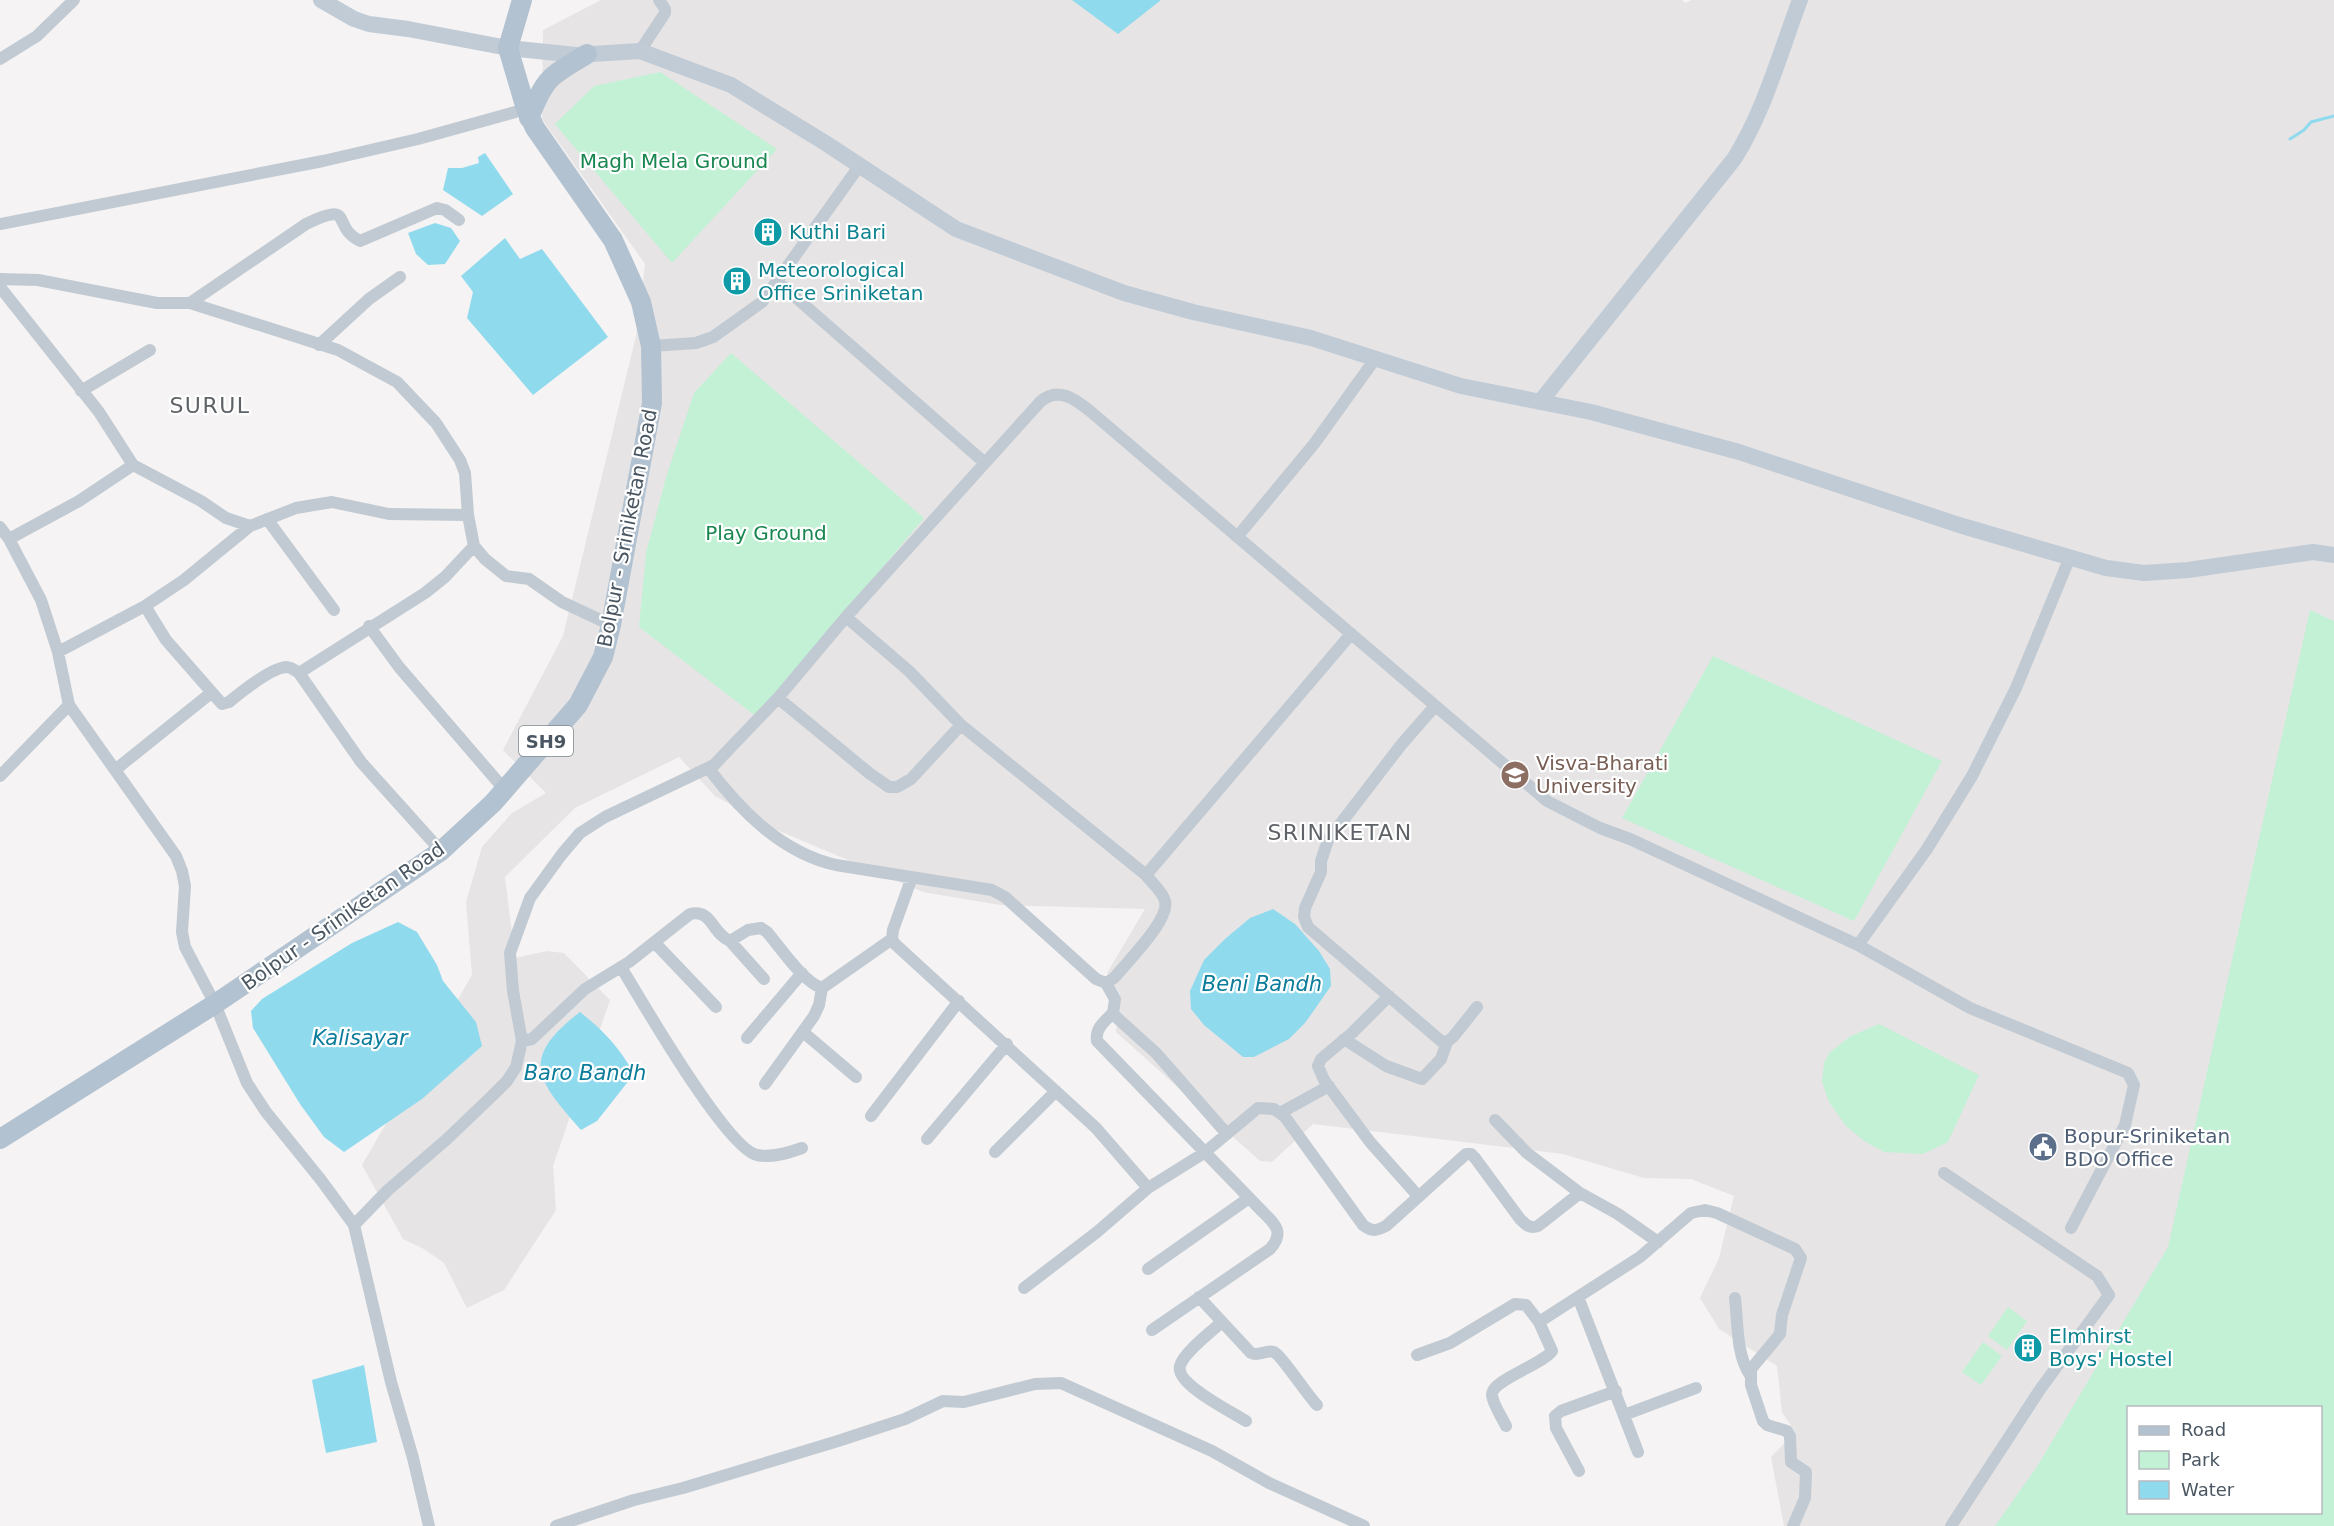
<svg xmlns="http://www.w3.org/2000/svg" width="2334" height="1526" viewBox="0 0 2334 1526" font-family="'DejaVu Sans',sans-serif">
  <style>
    .education { fill: #e6e4e5; fill-rule: evenodd }
    .green { fill: #c3f1d5; fill-rule: evenodd }
    .water { fill: #90daee }
    .lines { fill: none; stroke-linecap: round; stroke-linejoin: round }
    .stream { stroke: #90daee; stroke-width: 3 }
    .street { stroke: #c1cad2; stroke-width: 12 }
    .secondary { stroke: #c1cbd6; stroke-width: 16 }
    .primary { stroke: #b3c2d1; stroke-width: 20 }
    .labels { text-anchor: middle; dominant-baseline: central; stroke-width: 4.5; stroke-linejoin: round; paint-order: stroke }
    .shield { fill: #fff; stroke: #808990; stroke-width: 1.5 }
    .shield-label { font-size: 18px; font-weight: bold; fill: #4a5661 }
    .park-label { font-size: 20px; fill: #17864f; stroke: #fff }
    .culture-label { font-size: 20px; fill: #0d838f; stroke: #fff; text-anchor: start }
    .street-label { font-size: 20px; fill: #4a5661; stroke: #fff }
    .education-label { font-size: 20px; fill: #785e54; stroke: #fff; text-anchor: start }
    .service-label { font-size: 20px; fill: #4e5e75; stroke: #fff; text-anchor: start }
    .water-label { font-size: 21px; font-style: italic; fill: #0c7c9b; stroke: #fff }
    .quarter-label { font-size: 22px; letter-spacing: 1.5px; fill: #5f6368; stroke: #fff }
  </style>
  <rect width="100%" height="100%" fill="#f5f3f3"/>
  <path class="education" d="M601,0H1682L1685,3L1692,0H2334V1526H1784L1771,1457L1795,1432L1782,1412L1777,1366L1719,1329L1700,1298L1719,1258L1734,1196L1691,1179L1644,1178L1563,1154L1313,1124L1272,1162L1260,1161L1116,1032L1120,994L1107,973L1145,909L1000,905L923,892L777,830L715,796L679,757L575,808L505,877L515,958L547,951L564,953L610,1000L553,1166L556,1210L504,1290L467,1308L444,1263L424,1249L403,1239L362,1165L472,975L466,902L482,847L512,813L546,793L503,750L563,636L636,336L645,264L542,119L543,30ZM2128,1408H2320V1512H2128Z"/>
  <path class="green" d="M660,72L777,149L672,263L555,124L594,86Z
    M731,353L924,518L757,717L639,627L646,553L667,474L694,393Z
    M2310,610L2334,621V1526H1995L2038,1465L2168,1247ZM2128,1408H2320V1512H2128Z
    M1713,656L1942,761L1854,921L1622,818Z
    M1879,1024L1979,1075L1948,1142L1923,1154L1884,1152L1864,1141L1846,1126L1829,1102L1822,1082L1824,1063L1830,1052L1851,1036Z
    M2008,1307L2027,1321L2007,1350L1988,1336Z
    M1983,1342L2002,1356L1981,1385L1962,1372Z"/>
  <path class="water" d="M1072,0H1161L1118,34Z
    M485,153L513,194L482,216L443,190L448,168H462L479,163L478,157Z
    M435,223L451,228L460,241L445,264L428,265L416,254L408,233Z
    M505,238L520,259L542,249L608,337L533,395L467,318L473,292L461,276Z
    M1273,909L1295,924L1319,951L1330,969L1331,986L1305,1023L1289,1039L1254,1057H1243L1204,1025L1191,1009L1190,991L1204,960L1225,939L1250,918Z
    M398,922L417,932L437,965L443,981L476,1022L482,1046L422,1099L344,1152L324,1137L300,1104L253,1028L251,1011L262,999L352,943Z
    M580,1012C604,1031 620,1048 634,1074L597,1121L581,1130C537,1080 519,1059 580,1012Z
    M364,1365L377,1442L326,1453L312,1380Z"/>
  <g class="lines">
    <path class="stream" d="M2290,139L2304,130L2311,122L2334,116"/>
    <path class="street" d="M640,51L665,13V9L659,0
      M0,59L37,36L74,0
      M0,224L323,161L418,139L526,109
      M0,279L38,280L157,303H190L306,224C356,200 330,226 360,241L437,208L445,210L459,220
      M777,281L985,463
      M0,287L99,412L133,465L201,501L226,518L250,526L296,508L332,502L389,514L468,515
      M190,303L338,350L397,382L436,423L460,460L465,473L468,515L474,546L485,559L506,576L529,579L562,602L611,625
      M319,345L369,299L400,277
      M651,346L696,343L713,337L762,302L860,165
      M81,391L150,350
      M267,519L334,610
      M0,527L9,539L41,600L58,652L69,705L176,856L182,871L185,886L182,932L185,947L215,1004L247,1083L266,1112L321,1180L354,1225L391,1382L413,1458L429,1526
      M1237,537L1314,444L1375,359
      M9,539L79,501L133,465
      M145,606L166,640L222,704L229,702C240,693 271,668 286,667C291,667 295,670 299,673L361,762L441,851
      M369,626L399,667L504,789
      M58,652L145,606L184,580L250,526
      M299,673L425,593L445,577L474,546
      M778,698L869,773L889,787H897L911,779L961,725
      M1435,706L1401,745L1328,840L1321,861V872L1305,908L1304,917L1308,927L1441,1041L1447,1042L1453,1037L1477,1007
      M709,769C741,811 782,853 836,865L992,890L1005,897L1096,979L1106,983L1114,978C1127,962 1170,920 1165,901C1163,892 1151,882 1146,875L961,725L909,671L846,617
      M115,770L211,693
      M0,776L69,705
      M1146,875L1351,634
      M912,877L893,930L892,939L895,944L1096,1128L1148,1188
      M730,941L764,979
      M654,942L716,1007
      M1858,945L1927,849L1972,776L2016,688L2070,557
      M621,967C641,1000 726,1148 757,1155C772,1158 788,1153 802,1148
      M1106,983L1115,999L1113,1013L1115,1016L1156,1053L1227,1134
      M1389,996L1352,1033L1321,1059L1318,1066L1324,1080L1370,1142L1418,1196
      M1113,1013C1105,1021 1095,1028 1097,1041L1258,1207C1272,1222 1287,1230 1270,1249L1152,1330
      M803,1032L856,1077
      M747,1038L802,973
      M1344,1039L1386,1066L1422,1079L1441,1059L1447,1042
      M522,1041L532,1039L585,989L629,962L690,914C713,909 711,933 730,941L748,930L761,928L767,932C780,947 804,983 822,988L892,939
      M765,1084L814,1016L819,1005L822,988
      M1280,1113L1329,1086
      M871,1116L959,1001
      M1495,1120L1527,1153L1580,1193L1618,1214L1658,1242
      M927,1139L1007,1044
      M995,1152L1056,1091
      M1944,1173L2097,1276L2109,1295L2039,1391L1951,1526
      M354,1225L388,1190L447,1139L492,1096L507,1081L516,1067L522,1041L513,991L510,953L530,898L562,854L580,833L605,817L714,765L778,698L846,617L1040,402C1058,386 1075,399 1090,411L1547,801L1600,828L1630,839L1858,945L1970,1008L2128,1073L2134,1085L2125,1125L2071,1228
      M1148,1269L1249,1198
      M1024,1288L1097,1232L1148,1188L1204,1153L1258,1108L1274,1109L1285,1117L1363,1225C1372,1232 1376,1231 1386,1226L1466,1154H1471L1475,1158L1520,1219C1526,1225 1530,1229 1538,1226L1580,1193
      M1199,1297L1251,1353C1259,1357 1266,1349 1274,1352C1281,1355 1308,1396 1317,1405
      M1578,1297L1638,1452
      M1735,1298C1738,1323 1736,1354 1750,1375
      M1222,1322C1212,1331 1183,1353 1180,1366C1175,1384 1232,1412 1246,1421
      M1539,1322L1640,1257L1691,1213L1705,1210L1717,1213L1795,1249L1801,1258L1782,1315L1780,1334L1751,1369V1385L1763,1421L1767,1425L1787,1431L1790,1436L1791,1462L1806,1472L1805,1498L1793,1526
      M1417,1355L1450,1343L1515,1304L1526,1305L1539,1322L1552,1351C1542,1365 1491,1380 1492,1395C1493,1405 1502,1417 1506,1426
      M1624,1415L1696,1388
      M1579,1471L1556,1428L1555,1416L1561,1411L1616,1391
      M556,1526L634,1500L683,1488L838,1441L905,1419L943,1401L964,1402L1035,1384L1061,1383L1212,1451L1269,1483L1364,1526"/>
    <path class="secondary" d="M321,0L354,19L369,24L408,29L508,48L576,55L640,51L731,85L827,144L956,229L1124,293L1193,312L1311,338L1461,386L1591,412L1739,452L1959,525L2106,568L2144,573L2188,570L2313,552L2334,555
      M1540,402L1734,159C1764,112 1780,53 1800,0"/>
    <path class="primary" d="M529,118C546,75 550,77 587,54
      M0,1139L215,1004L441,851L493,803L578,705L603,657L611,625L652,403L651,346L641,302L613,240L535,128L526,109L508,48L522,0"/>
  </g>
  <defs>
    <g id="building-disc" transform="scale(1.5)"><circle r="9.5" fill="#0f9aa8" stroke="#fff"/><path d="M-4-6H4V6H1V3H-1V6H-4ZM-2.5-4.3h1.7v1.8h-1.7ZM.8-4.3h1.7v1.8H.8ZM-2.5-1h1.7V.8h-1.7ZM.8-1h1.7V.8H.8Z" fill="#fff"/></g>
    <g id="university-disc" transform="scale(1.5)"><circle r="9.5" fill="#8d6e63" stroke="#fff"/><path d="M0-5L7-2L0 1L-7-2ZM-4 1L0 2.5L4 1V4Q0 6-4 4Z" fill="#fff"/></g>
    <g id="civic-disc" transform="scale(1.5)"><circle r="9.5" fill="#5c6f8a" stroke="#fff"/><path d="M-.6-6.5H3V-4.5H.6V-3L4-1V1h2V6H-6V1h2V-1L-.6-3ZM-1.2 2.5V6h2.4V2.5Z" fill="#fff"/></g>
  </defs>
  <g fill-rule="evenodd">
    <use href="#building-disc" x="768" y="232"/>
    <use href="#building-disc" x="737" y="281"/>
    <use href="#university-disc" x="1515" y="775"/>
    <use href="#civic-disc" x="2043" y="1147"/>
    <use href="#building-disc" x="2028" y="1348"/>
  </g>
  <g class="labels">
    <rect class="shield" x="519" y="726" width="54" height="30" rx="4.5"/>
    <g class="shield-label">
      <text x="546" y="741">SH9</text>
    </g>
    <g class="park-label">
      <text x="674" y="161">Magh Mela Ground</text>
      <text x="766" y="533">Play Ground</text>
    </g>
    <g class="culture-label">
      <text x="789" y="232">Kuthi Bari</text>
      <text x="758" y="270">Meteorological<tspan x="758" dy="23">Office Sriniketan</tspan></text>
      <text x="2049" y="1336">Elmhirst<tspan x="2049" dy="23">Boys' Hostel</tspan></text>
    </g>
    <g class="street-label">
      <text transform="translate(627 528) rotate(-79)">Bolpur - Sriniketan Road</text>
      <text transform="translate(343 916) rotate(-35)">Bolpur - Sriniketan Road</text>
    </g>
    <g class="education-label">
      <text x="1536" y="763">Visva-Bharati<tspan x="1536" dy="23">University</tspan></text>
    </g>
    <g class="service-label">
      <text x="2064" y="1136">Bopur-Sriniketan<tspan x="2064" dy="23">BDO Office</tspan></text>
    </g>
    <g class="water-label">
      <text x="1262" y="984">Beni Bandh</text>
      <text x="360" y="1038">Kalisayar</text>
      <text x="585" y="1073">Baro Bandh</text>
    </g>
    <g class="quarter-label">
      <text x="210" y="405">SURUL</text>
      <text x="1340" y="832">SRINIKETAN</text>
    </g>
  </g>
  <rect x="2127" y="1406" width="195" height="108" fill="#ffffff" stroke="#b7bbc0" stroke-width="1.5"/>
  <rect x="2139" y="1426" width="30" height="9" fill="#b3c2d1" stroke="#b7bbc0" stroke-width="1.5"/>
  <text x="2181" y="1436" font-size="18" fill="#4a5661">Road</text>
  <rect x="2139" y="1451" width="30" height="18" fill="#c3f1d5" stroke="#b7bbc0" stroke-width="1.5"/>
  <text x="2181" y="1466" font-size="18" fill="#4a5661">Park</text>
  <rect x="2139" y="1481" width="30" height="18" fill="#90daee" stroke="#b7bbc0" stroke-width="1.5"/>
  <text x="2181" y="1496" font-size="18" fill="#4a5661">Water</text>
</svg>
